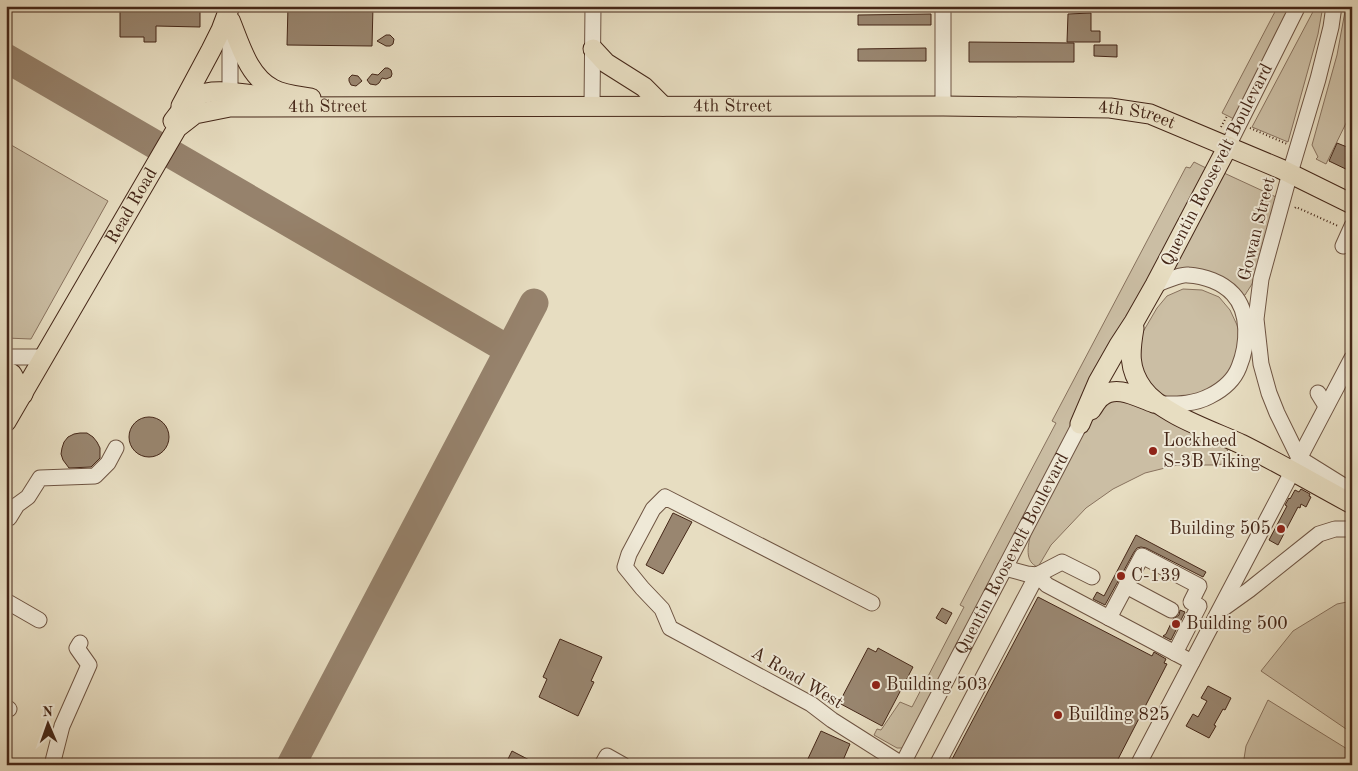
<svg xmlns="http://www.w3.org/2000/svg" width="1358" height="771" viewBox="0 0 1358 771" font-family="'Old Standard TT',serif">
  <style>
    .green { fill: #cbbea4; stroke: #88725e }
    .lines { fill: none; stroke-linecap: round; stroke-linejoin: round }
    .taxiway { stroke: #96826c; stroke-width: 29 }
    .building { fill: #998670; stroke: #452718 }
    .minor-casing { stroke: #6e5442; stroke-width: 17 }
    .major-casing { stroke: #452718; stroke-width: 21 }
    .path { stroke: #452718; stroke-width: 2; stroke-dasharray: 1 2.5; stroke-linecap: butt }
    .minor { stroke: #efe9d7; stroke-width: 15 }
    .major { stroke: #e7ddc1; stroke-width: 19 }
    .poi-dot { fill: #8f2418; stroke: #efe9d7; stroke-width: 2 }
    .labels { text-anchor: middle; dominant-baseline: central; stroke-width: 4; stroke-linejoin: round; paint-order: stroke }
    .street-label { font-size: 18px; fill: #452718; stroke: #efe9d7 }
    .poi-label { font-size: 18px; fill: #452718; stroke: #efe9d7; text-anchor: start }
  </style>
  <rect width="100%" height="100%" fill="#e7ddc1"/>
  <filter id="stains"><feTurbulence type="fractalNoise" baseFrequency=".004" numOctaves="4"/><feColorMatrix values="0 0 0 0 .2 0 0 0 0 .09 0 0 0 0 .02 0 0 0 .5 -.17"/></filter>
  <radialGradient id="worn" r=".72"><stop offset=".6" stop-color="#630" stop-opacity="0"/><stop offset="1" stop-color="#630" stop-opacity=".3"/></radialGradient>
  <path class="green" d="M1278,6H1294L1234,119L1222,113Z
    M1316,6H1323L1318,34L1288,142L1252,127Z
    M1346,6H1352V111L1326,164L1316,159L1318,157L1312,145L1337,55Z
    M6,142L108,201L31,339L6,338Z
    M1194,162L1206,168L906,745L903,748H897L874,735L877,729L881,730L900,702L912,707L964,607L960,605L1056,423L1052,421L1186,167L1190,168Z
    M1224,173L1276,197L1252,284L1245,295L1242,296L1171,271Z
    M1183,289L1202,290L1219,297L1230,310L1237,325L1242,344L1237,364L1208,395L1168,397L1158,392L1143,379L1137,347L1140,337L1157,308L1167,296Z
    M1121,398L1227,448L1228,454L1227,459L1223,464L1214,465H1177L1145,473L1113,489L1086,508L1051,545L1038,567C1024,562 1028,545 1031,533L1092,416L1108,400Z
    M1352,601V733L1261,671L1293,631L1337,604Z
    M1268,700L1352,752V765H1243L1246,746Z"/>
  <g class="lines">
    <path class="taxiway" d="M6,58L509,350
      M291,765L534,303"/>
  </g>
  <path class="building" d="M120,6H200V27L156,26V42H144V37H120Z
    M288,6H373L372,46L287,45Z
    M1091,13V31H1100V42H1067L1068,14Z
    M931,14V25H858V15Z
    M386,35H390L394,39L393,44L390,46H386L377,41Z
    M969,42L1074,43V62H969Z
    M1094,45H1117V57L1094,56Z
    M926,48V61H858V49Z
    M385,68H388L391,70L392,74L391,77L386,79L382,78L379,83L376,85L370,84L367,80L372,74L378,75Z
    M352,75L358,76L362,81L356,86L351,85L349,81V78Z
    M1337,143L1352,149V172L1329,161Z
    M129 437a20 20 0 1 1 40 0a20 20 0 1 1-40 0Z
    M80,433H87L93,437L97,442L100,448V458L91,467L69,468L63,460L61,454L62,448L64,442L68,437L74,434Z
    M1301,489L1310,494L1309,496L1311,497L1306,507L1301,504L1300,508L1298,507L1278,545L1269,540L1287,506L1285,505L1289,498L1290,499L1295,490L1299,492Z
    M673,513L692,522L663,574L646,565Z
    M1136,535L1206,572L1203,577L1146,548L1141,547L1137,548L1134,552L1105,605L1093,599L1097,592L1104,596Z
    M1038,597L1152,656L1154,652L1166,659L1164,663L1167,664L1115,765H949Z
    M942,608L952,613L946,624L936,618Z
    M1180,610L1185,612L1171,640L1163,636L1166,634L1173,619L1179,615Z
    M560,639L602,657L591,681L594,682L578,716L539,697L547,679L543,677Z
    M868,648L876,652L878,648L913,667L882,726L839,703Z
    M1208,686L1231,698L1225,710L1223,709L1214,725L1216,726L1209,738L1186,726L1193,714L1198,717L1207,701L1201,698Z
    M821,731L850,744L841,765H805Z
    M512,751L539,765H505Z"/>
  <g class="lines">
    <g class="minor-casing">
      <g id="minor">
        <path d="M943,6V106"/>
        <path d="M230,102V28"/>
        <path d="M592,106L593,6"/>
        <path d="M1228,146L1298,6"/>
        <path d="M1343,246L1352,226"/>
        <path d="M1155,285C1162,282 1182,274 1188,275C1204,276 1222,282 1233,294C1250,312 1248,345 1239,367C1234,380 1222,390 1210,396C1193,405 1176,404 1157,404"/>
        <path d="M6,357H44"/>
        <path d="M1318,393L1326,406"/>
        <path d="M1299,458L1277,413L1269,393L1261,364L1256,319L1261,279L1290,173L1318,79L1331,27L1334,6"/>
        <path d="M1299,458L1352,491"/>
        <path d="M9,518L17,505L28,497L40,478L95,476L108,463L116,448"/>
        <path d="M1005,568L1027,574L1037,575L1062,562L1092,577"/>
        <path d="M1126,586L1171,610"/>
        <path d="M6,601L39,620"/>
        <path d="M872,603L665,497L653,509L629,554L625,567L642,588L662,609L670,628L811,704L832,720L903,765"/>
        <path d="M1221,610L1249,590L1319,534L1335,529H1352"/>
        <path d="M1109,618L1142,556L1199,586L1191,602L1199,606L1175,653"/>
        <path d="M6,707L9,709"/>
        <path d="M52,765L62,726L89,665L77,648L80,643"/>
        <path d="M602,765L607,756L623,765"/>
        <path id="s1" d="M902,765L1080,424"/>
        <path d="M937,765L1037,575L1047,585L1192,662"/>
        <path d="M1138,765L1352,358"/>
      </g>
    </g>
    <g class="major-casing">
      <g id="major">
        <path d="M230,20C240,44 248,76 273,89C284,95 299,96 311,98"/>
        <path d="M593,49L606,63L644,87L663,106"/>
        <path d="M181,106L211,50L221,30L230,6"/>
        <path d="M173,121C180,112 187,102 198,96C213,87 246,95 264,96"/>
        <path d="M1134,328C1130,351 1128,369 1143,389C1161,414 1213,431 1241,444C1279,463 1315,484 1352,504"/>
        <path d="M6,371L12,374L23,394"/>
        <path d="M1091,410C1094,406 1097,400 1101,397C1116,384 1137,397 1154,403"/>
        <path id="s2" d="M6,422L177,128L195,114L230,107L943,106L1110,108L1150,114L1281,169L1352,204"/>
        <path d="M1080,424L1098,382L1119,345L1134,322L1155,285L1228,146"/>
      </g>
    </g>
    <path class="path" d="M1221,127L1227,116
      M1250,128L1287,144
      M1295,208L1296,207L1338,226"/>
    <use href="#minor" class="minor"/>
    <use href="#major" class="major"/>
  </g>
  <g class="poi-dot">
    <circle cx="1153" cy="451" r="5"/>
    <circle cx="1281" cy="529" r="5"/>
    <circle cx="1121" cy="576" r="5"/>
    <circle cx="1176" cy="624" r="5"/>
    <circle cx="876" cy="685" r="5"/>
    <circle cx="1058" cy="715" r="5"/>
  </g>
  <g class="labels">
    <g class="street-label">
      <text stroke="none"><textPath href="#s2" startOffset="901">4th Street</textPath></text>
      <text stroke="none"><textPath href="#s2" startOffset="496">4th Street</textPath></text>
      <text stroke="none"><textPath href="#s2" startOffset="1306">4th Street</textPath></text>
      <text transform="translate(1217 165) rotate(-63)">Quentin Roosevelt Boulevard</text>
      <text stroke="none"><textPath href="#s2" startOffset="250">Read Road</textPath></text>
      <text transform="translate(1257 229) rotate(-76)">Gowan Street</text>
      <text stroke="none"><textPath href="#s1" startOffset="238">Quentin Roosevelt Boulevard</textPath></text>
      <text transform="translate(797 678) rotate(31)">A Road West</text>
    </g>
    <g class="poi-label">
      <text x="1163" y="441">Lockheed<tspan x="1163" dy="21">S-3B Viking</tspan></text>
      <text x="1271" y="529" text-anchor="end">Building 505</text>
      <text x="1131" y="576">C-139</text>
      <text x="1186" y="624">Building 500</text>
      <text x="886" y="685">Building 503</text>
      <text x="1068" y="715">Building 825</text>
    </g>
  </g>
  <rect width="1358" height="771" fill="none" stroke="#e7ddc1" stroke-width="25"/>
  <rect x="8" y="8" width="1343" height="756" fill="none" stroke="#452718" stroke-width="2.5"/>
  <rect x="12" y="12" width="1333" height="746" fill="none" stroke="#452718"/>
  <g transform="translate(48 724) rotate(358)" stroke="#efe9d7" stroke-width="4" paint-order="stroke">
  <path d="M0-4L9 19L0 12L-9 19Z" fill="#452718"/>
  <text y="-8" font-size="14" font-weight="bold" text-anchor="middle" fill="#452718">N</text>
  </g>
  <rect width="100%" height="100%" filter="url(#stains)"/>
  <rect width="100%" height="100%" fill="url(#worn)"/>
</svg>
